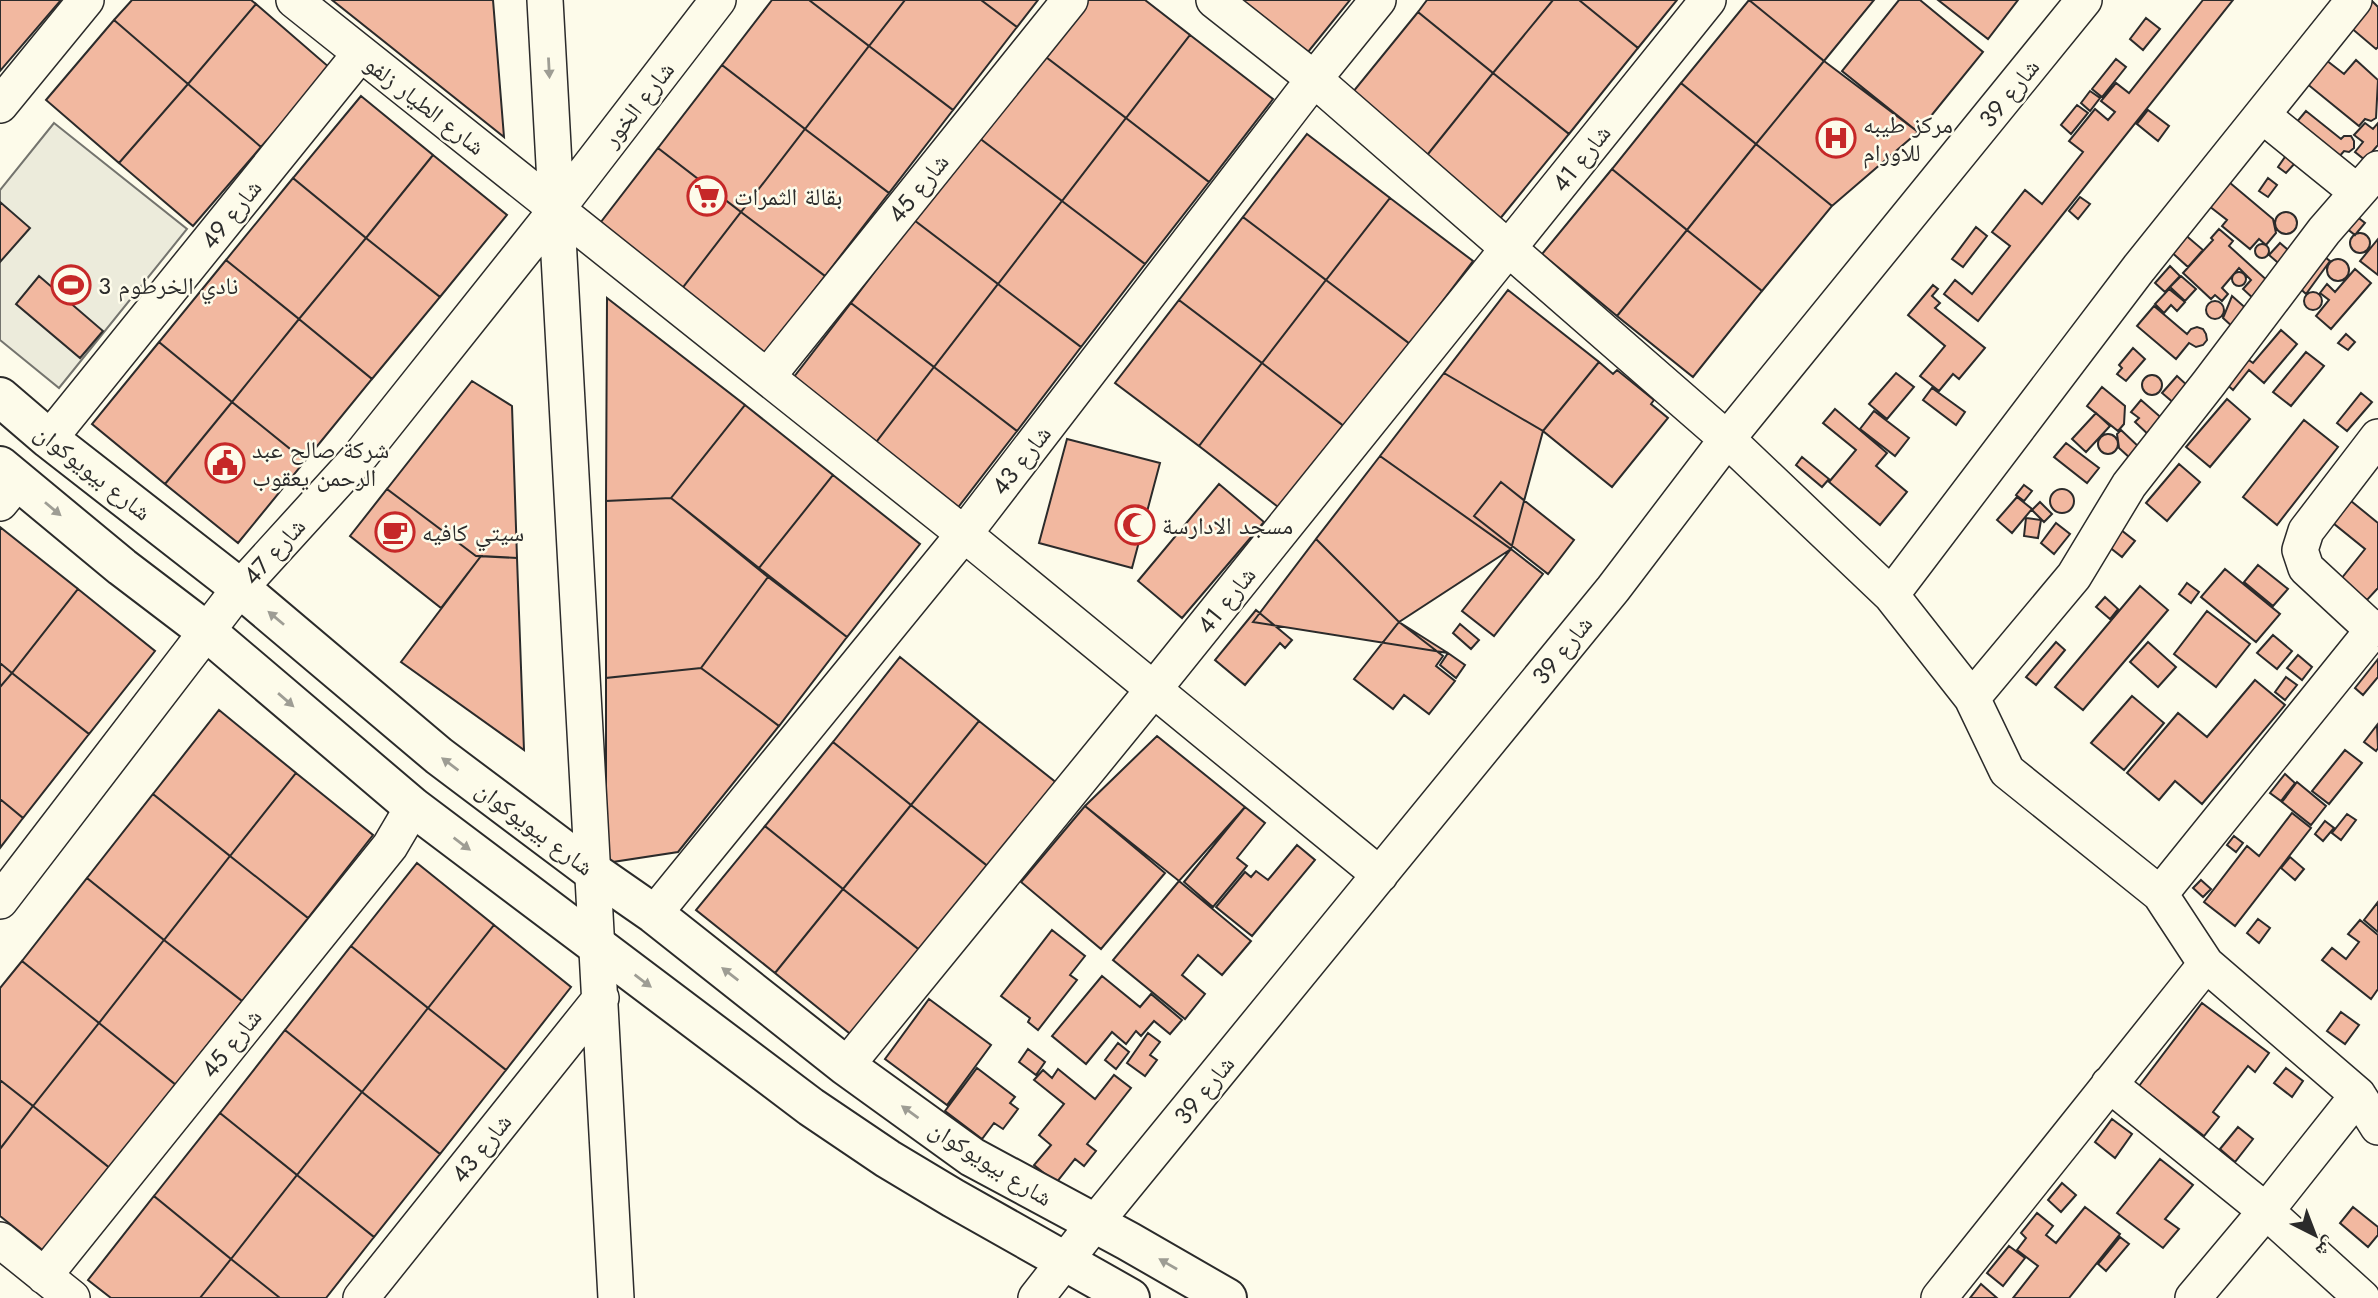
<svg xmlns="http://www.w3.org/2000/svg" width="2378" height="1298" viewBox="0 0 2378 1298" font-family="Jost,'Noto Naskh Arabic',sans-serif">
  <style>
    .green { fill: #ecebdb; stroke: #74746e; stroke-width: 2 }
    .building { fill: #f2b8a0; stroke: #2b2b2b; stroke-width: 2 }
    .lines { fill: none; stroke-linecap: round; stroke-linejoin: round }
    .minor-casing { stroke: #2b2b2b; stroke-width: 38 }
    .major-casing { stroke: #2b2b2b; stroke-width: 42 }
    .minor { stroke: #fdfbea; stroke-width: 35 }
    .major { stroke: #fdfbea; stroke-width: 38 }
    .oneway { fill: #9e9d94 }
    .labels { text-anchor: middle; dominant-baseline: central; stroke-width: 5; stroke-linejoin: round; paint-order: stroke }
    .street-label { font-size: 24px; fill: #2b2b2b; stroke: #fdfbea }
    .poi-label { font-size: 24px; fill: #2b2b2b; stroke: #fdfbea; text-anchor: start }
  </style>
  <rect width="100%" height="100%" fill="#fdfbea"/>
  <path class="green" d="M54,123L187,229L59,388L0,340V190Z"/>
  <path class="building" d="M0,0H61L0,71Z
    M132,0H251L256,4L188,84L114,20Z
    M332,0H493L504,137Z
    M772,0H809L869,46L805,129L722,65Z
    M809,0H905L869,46Z
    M905,0H981L1017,27L953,110L869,46Z
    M981,0H1038L1017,27Z
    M1084,0H1145L1190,35L1126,118L1042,54Z
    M1242,0H1350L1308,52Z
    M1427,0H1553L1493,73L1418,12Z
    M1553,0H1579L1638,48L1569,134L1493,73Z
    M1579,0H1677L1638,48Z
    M1749,0L1824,61L1756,144L1681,83Z
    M1749,0H1874L1824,61Z
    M1899,0H1920L1983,52L1918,132L1842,71Z
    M1938,0H2018L1988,39Z
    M2203,0H2233L1978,321L1944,294L1955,280L1972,294L2010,246L1992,232L2025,190L2042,204L2083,152L2069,141L2095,109L2108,120L2115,112L2101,101L2116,83L2129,93Z
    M2372,1L2378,7V47L2376,49L2350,27Z
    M256,4L330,68L261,147L188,84Z
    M1418,12L1493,73L1424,159L1348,98Z
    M2146,18L2160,29L2143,50L2130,39Z
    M114,20L188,84L119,163L46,100Z
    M1190,35L1273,99L1209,182L1126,118Z
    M869,46L953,110L889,193L805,129Z
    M1042,54L1126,118L1062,201L978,137Z
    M2116,59L2126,67L2102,97L2092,89Z
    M2326,60L2344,74L2356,60L2378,80L2376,118L2371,121L2365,119L2359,126L2306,83Z
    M1824,61L1918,132L1832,206L1756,144Z
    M722,65L805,129L741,212L658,148Z
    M1493,73L1569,134L1499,220L1424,159Z
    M1681,83L1756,144L1687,230L1612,169Z
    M188,84L261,147L193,226L119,163Z
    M2090,91L2100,98L2090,111L2081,103Z
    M361,96L433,155L366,238L293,178Z
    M2077,105L2088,113L2071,134L2061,125Z
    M2148,110L2169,126L2158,141L2137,124Z
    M2306,111L2341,139L2344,136H2351L2354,141V148L2349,152L2344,151L2338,158L2295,124Z
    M1126,118L1209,182L1145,264L1062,201Z
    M2365,123L2373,129L2378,123V145L2365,160L2355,152L2363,142L2354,135Z
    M805,129L889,193L825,276L741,212Z
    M1307,134L1390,198L1326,280L1243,217Z
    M978,137L1062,201L998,284L914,220Z
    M1756,144L1832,206L1762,291L1687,230Z
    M658,148L741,212L677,295L594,231Z
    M2287,154L2296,162L2286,173L2278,167Z
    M433,155L507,215L440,297L366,238Z
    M1612,169L1687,230L1617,316L1542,254Z
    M2223,177L2273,219L2276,233L2266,245L2259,239L2250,249L2222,226L2227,220L2209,206Z
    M293,178L366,238L299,319L226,260Z
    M2268,178L2277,185L2268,197L2259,191Z
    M2080,197L2090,204L2078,219L2069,211Z
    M1390,198L1473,261L1410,344L1326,280Z
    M1062,201L1145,264L1081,347L998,284Z
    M0,202L30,228L0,262Z
    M2275 223a11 11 0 1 1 22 0a11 11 0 1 1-22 0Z
    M741,212L825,276L761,359L677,295Z
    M2351,212L2365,223L2355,235L2341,224Z
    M1243,217L1326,280L1262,363L1179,300Z
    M914,220L998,284L934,367L851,303Z
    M1976,227L1987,236L1963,267L1952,259Z
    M2219,229L2233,241L2229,246L2270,283L2255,300L2243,289L2251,280L2239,268L2222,288L2228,294L2222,301L2215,295L2211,299L2183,273L2213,240L2211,238Z
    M1687,230L1762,291L1693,377L1617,316Z
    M2183,233L2203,250L2188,267L2168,249Z
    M2350 243a10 10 0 1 1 20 0a10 10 0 1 1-20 0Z
    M366,238L440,297L372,379L299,319Z
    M2378,239V275L2360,261Z
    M2280,243L2294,255L2283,267L2269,255Z
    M2255 251a7 7 0 1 1 14 0a7 7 0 1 1-14 0Z
    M2318,252L2330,261L2306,294L2292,281Z
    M2327 270a11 11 0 1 1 22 0a11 11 0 1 1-22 0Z
    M226,260L299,319L232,402L159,342Z
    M2170,266L2180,276L2165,292L2155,283Z
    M2355,269L2371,283L2331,329L2316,316L2329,300L2320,293L2327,284L2335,292Z
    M2232 279a7 7 0 1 1 14 0a7 7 0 1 1-14 0Z
    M39,276L103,331L80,358L16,304Z
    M2181,276L2196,289L2185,301L2170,287Z
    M1326,280L1410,344L1345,427L1262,363Z
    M998,284L1081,347L1017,431L934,367Z
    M1933,285L1938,289L1932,296L1940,303L1935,308L1985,348L1959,379L1953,374L1939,391L1920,376L1945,346L1908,315Z
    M2169,289L2185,302L2177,311L2171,305L2164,313L2155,304Z
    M1508,290L1599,362L1543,431L1444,373Z
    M2304 301a9 9 0 1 1 18 0a9 9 0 1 1-18 0Z
    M2232,296L2249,311L2234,328L2223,318Z
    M607,298L745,405L671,498L606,501Z
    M1179,300L1262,363L1199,446L1115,383Z
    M2206 310a9 9 0 1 1 18 0a9 9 0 1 1-18 0Z
    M851,303L934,367L870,450L787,386Z
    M2154,306L2187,334L2191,329L2197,327L2203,329L2206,334L2207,340L2203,345L2196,347L2189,343L2176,359L2137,326Z
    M299,319L372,379L305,461L232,402Z
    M2281,330L2297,344L2264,383L2249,370L2233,390L2223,381L2243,356L2253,363Z
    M2346,334L2355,342L2348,350L2338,343Z
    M159,342L232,402L165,484L92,424Z
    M2133,348L2145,359L2126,381L2117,374L2122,368L2119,365Z
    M2306,352L2324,366L2291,406L2273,392Z
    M1599,362L1613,374L1617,370L1654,400L1651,404L1668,418L1612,487L1543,431Z
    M1262,363L1345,427L1282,510L1199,446Z
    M934,367L1017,431L953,514L870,450Z
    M1444,373L1543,431L1511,549L1380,456Z
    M1896,373L1914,387L1887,419L1869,404Z
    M2142 385a10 10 0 1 1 20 0a10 10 0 1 1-20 0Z
    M2177,376L2189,387L2175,404L2162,393Z
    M472,381L512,406L517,558L476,556L387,489Z
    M2102,387L2125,406L2124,424L2118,431L2087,406Z
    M1932,388L1965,412L1956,425L1923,400Z
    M2361,393L2372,402L2347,431L2337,423Z
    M2227,399L2250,419L2210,467L2186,447Z
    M2141,400L2165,421L2151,437L2135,422L2139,418L2131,412Z
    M232,402L305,461L238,543L165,484Z
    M745,405L833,475L759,568L671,498Z
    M1835,409L1887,453L1876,466L1907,492L1880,525L1829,482L1856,450L1823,423Z
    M1874,411L1909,438L1895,456L1860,429Z
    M2096,413L2110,426L2086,452L2072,439Z
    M2304,420L2338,447L2277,525L2243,497Z
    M2121,430L2140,448L2130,458L2119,448L2117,434Z
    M2098 444a10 10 0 1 1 20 0a10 10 0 1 1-20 0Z
    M1067,439L1160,463L1132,568L1039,543Z
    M2066,443L2099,468L2087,483L2054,457Z
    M1380,456L1511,549L1399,622L1316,539Z
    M1802,457L1829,479L1822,487L1796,465Z
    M2179,464L2200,482L2167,521L2146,503Z
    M833,475L920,544L847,637L759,568Z
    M1501,482L1574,540L1548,574L1474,516Z
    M1219,484L1264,522L1182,618L1138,581Z
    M2024,485L2032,491L2024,501L2016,495Z
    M387,489L476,556H481L441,608L350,536Z
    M2050 501a12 12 0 1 1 24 0a12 12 0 1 1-24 0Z
    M2017,497L2032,509L2012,533L1997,520Z
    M671,498L768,577L701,668L606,678V501Z
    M2351,501L2378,523V588L2367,600L2341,579L2365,549L2333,523Z
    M2040,502L2052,514L2044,522L2032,510Z
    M2026,518L2041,520L2038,538L2024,536Z
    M2056,523L2070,534L2054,554L2041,543Z
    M2116,526L2135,541L2122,557L2103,542Z
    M0,527L78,589L12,673L0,663Z
    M1316,539L1399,622L1448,653L1253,622Z
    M1511,549L1543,574L1494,636L1462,611Z
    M481,556L517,558L524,750L401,662Z
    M2258,565L2288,589L2273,606L2244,582Z
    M2225,569L2280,614L2256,642L2201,597Z
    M768,577L847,637L779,726L701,668Z
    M2187,583L2199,592L2191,603L2179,594Z
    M2140,586L2168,610L2083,710L2055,687Z
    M78,589L155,651L89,734L12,673Z
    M2105,597L2118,609L2110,619L2096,607Z
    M1256,610L1292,640L1285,648L1280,643L1245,685L1215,660Z
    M2207,611L2250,644L2216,687L2174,654Z
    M1399,622L1443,656L1436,666L1455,681L1429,714L1404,695L1393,709L1354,679Z
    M1460,624L1479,640L1471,649L1453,633Z
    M2273,635L2292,651L2277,669L2257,653Z
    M2056,642L2065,650L2036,685L2026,677Z
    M2148,642L2176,667L2158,687L2130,662Z
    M1448,653L1465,665L1456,678L1440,665Z
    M2298,655L2312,667L2302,680L2287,668Z
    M900,657L979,721L911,805L833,742Z
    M2378,659V677L2363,695L2355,688Z
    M0,663L12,673L0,687Z
    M701,668L779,726L678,852L606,863V678Z
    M12,673L89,734L23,818L0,799V687Z
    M2286,677L2297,685L2285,700L2275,692Z
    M2255,680L2285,705L2202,804L2175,781L2159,800L2127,773L2178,713L2207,737Z
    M2132,696L2164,723L2124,770L2091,743Z
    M219,710L296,773L230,856L153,794Z
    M979,721L1058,784L990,868L911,805Z
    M2377,725L2378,748L2376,751L2364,742Z
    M1157,736L1245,807L1179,881L1085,806Z
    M833,742L911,805L843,889L765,826Z
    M2345,750L2362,763L2329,804L2312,791Z
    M296,773L373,835L308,918L230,856Z
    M2285,774L2295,783L2281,801L2270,793Z
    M2297,782L2326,806L2311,825L2282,802Z
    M153,794L230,856L164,940L87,878Z
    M0,799L23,818L0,848Z
    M911,805L990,868L922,952L843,889Z
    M1085,806L1165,873L1101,949L1021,882Z
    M1245,807L1265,823L1237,858L1247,866L1213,907L1184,882Z
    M2292,813L2311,828L2235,926L2204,902L2247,846L2259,856Z
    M2347,814L2356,820L2341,840L2332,833Z
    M2325,821L2334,828L2323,841L2315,834Z
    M765,826L843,889L775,973L696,910Z
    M2234,836L2243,843L2236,852L2227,845Z
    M1297,845L1315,860L1252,936L1216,907L1245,872L1251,877L1256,871L1268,880Z
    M230,856L308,918L242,1001L164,940Z
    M2290,857L2304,869L2295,880L2281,868Z
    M417,863L494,925L428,1008L351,946Z
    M87,878L164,940L99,1023L22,961Z
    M2201,880L2211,889L2203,897L2193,888Z
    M1179,881L1251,941L1222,975L1198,955L1182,975L1205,994L1185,1019L1113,960Z
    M843,889L922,952L854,1037L775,973Z
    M2378,902V932L2364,920Z
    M2258,919L2270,928L2259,943L2247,933Z
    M2360,920L2378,935V989L2371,999L2322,960L2332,948L2346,959L2359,942L2348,934Z
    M494,925L571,987L506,1070L428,1008Z
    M1052,930L1085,956L1070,975L1077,980L1038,1030L1028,1022L1030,1018L1001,996Z
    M164,940L242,1001L176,1085L99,1023Z
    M351,946L428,1008L362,1092L285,1030Z
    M22,961L99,1023L33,1106L0,1080V988Z
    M1102,976L1140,1007L1151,994L1182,1020L1170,1034L1154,1021L1141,1036L1136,1031L1126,1044L1112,1032L1086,1064L1052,1036Z
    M929,999L991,1045L947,1105L885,1059Z
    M2202,1003L2269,1053L2255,1072L2248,1066L2213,1112L2219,1117L2204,1136L2139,1086Z
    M428,1008L506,1070L440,1154L362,1092Z
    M2341,1012L2359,1025L2345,1044L2327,1031Z
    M99,1023L176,1085L111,1169L33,1106Z
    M285,1030L362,1092L297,1175L220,1113Z
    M1148,1033L1160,1042L1150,1055L1157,1060L1145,1076L1127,1063Z
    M1118,1043L1129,1052L1116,1069L1105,1060Z
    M1028,1049L1045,1062L1036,1075L1019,1062Z
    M977,1068L1015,1097L1010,1103L1018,1109L1003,1129L994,1123L982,1139L945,1111Z
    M2286,1068L2303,1081L2292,1097L2274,1083Z
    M1058,1069L1095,1099L1114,1075L1131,1088L1087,1144L1096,1151L1084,1166L1075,1159L1056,1183L1034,1165L1051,1145L1039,1135L1064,1104L1034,1080L1043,1070L1052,1078Z
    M0,1080L33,1106L0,1149Z
    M362,1092L440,1154L374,1237L297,1175Z
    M33,1106L111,1169L45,1252L0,1216V1149Z
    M220,1113L297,1175L231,1259L154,1196Z
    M2112,1119L2132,1134L2115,1158L2095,1142Z
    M2238,1127L2253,1139L2235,1162L2220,1149Z
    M2160,1159L2193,1185L2165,1219L2179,1229L2163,1248L2117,1213Z
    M297,1175L374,1237L326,1298H280L231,1259Z
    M2062,1183L2076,1195L2061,1212L2048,1200Z
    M154,1196L231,1259L200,1298H111L88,1280Z
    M2085,1207L2120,1234L2069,1298H2013L2038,1266L2017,1250L2026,1238L2021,1233L2037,1213L2053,1226L2046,1235L2056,1243Z
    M2353,1207L2378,1227V1235L2368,1247L2340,1223Z
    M2120,1237L2129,1244L2106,1271L2098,1264Z
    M2009,1246L2025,1258L2003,1286L1987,1273Z
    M231,1259L280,1298H200Z
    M1981,1284L1997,1298H1970Z"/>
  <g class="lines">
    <g class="minor-casing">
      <path id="minor" d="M294,0L964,534L1380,875
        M545,0L616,1298
        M1214,0L1314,79L1727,439L1891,595L1972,698L2007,771L2160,894
        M0,105L86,0
        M2262,115L2357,192
        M767,377L1070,0
        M49,439L360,54
        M0,503L18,481
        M1891,595L2139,268L2354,0
        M2373,630L2306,568L2300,550L2306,531L2378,437
        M1972,698L2074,576L2129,485L2209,383L2324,231L2378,169
        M0,901L240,588L361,455L557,209L718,0
        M654,914L964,534L1314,79L1378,0
        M846,1066L1153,690L1708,0
        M2109,1084L2266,1211L2358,1095L2206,964
        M2358,1095L2378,1127
        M0,1240L72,1298
        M44,1276L390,846L413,807
        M361,1298L601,998
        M1036,1298L1094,1224L1613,589L1727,439L2084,0
        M1939,1298L2206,964L2160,894L2373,630L2378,628
        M2193,1298L2266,1211L2362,1298"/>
    </g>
    <g class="major-casing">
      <path id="major" d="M0,397L49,439L240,588L439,756L592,871L654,914L846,1066L972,1157L1128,1241L1227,1298
        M0,466L122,567L206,631L413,807L811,1107L888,1159L953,1198L1130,1298"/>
    </g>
    <use href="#minor" class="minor"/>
    <use href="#major" class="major"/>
  </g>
  <defs><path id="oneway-solid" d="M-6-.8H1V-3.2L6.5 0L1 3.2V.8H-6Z" transform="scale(1.75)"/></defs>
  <g class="oneway">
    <use href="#oneway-solid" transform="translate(549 68) rotate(87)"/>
    <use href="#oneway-solid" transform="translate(53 509) rotate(40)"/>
    <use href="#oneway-solid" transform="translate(276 618) rotate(-140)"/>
    <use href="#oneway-solid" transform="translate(286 700) rotate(41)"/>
    <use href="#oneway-solid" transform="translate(450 764) rotate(-143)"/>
    <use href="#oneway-solid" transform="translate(462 844) rotate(37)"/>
    <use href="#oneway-solid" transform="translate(730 974) rotate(-142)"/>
    <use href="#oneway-solid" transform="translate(643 981) rotate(37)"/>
    <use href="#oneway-solid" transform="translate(910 1112) rotate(-144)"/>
    <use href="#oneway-solid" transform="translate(1168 1264) rotate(-150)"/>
  </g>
  <defs>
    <g id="hospital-ring" transform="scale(2.0125)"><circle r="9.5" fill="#fdfbea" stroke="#c62828" stroke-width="1.5"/><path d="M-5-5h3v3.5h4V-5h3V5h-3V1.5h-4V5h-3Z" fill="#c62828"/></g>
    <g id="supermarket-ring" transform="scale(2.0125)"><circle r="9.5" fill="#fdfbea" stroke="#c62828" stroke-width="1.5"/><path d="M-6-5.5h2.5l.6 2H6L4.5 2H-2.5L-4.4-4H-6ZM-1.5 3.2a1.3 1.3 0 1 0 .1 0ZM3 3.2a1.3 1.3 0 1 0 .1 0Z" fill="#c62828"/></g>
    <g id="stadium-ring" transform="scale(2.0125)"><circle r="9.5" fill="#fdfbea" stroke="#c62828" stroke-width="1.5"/><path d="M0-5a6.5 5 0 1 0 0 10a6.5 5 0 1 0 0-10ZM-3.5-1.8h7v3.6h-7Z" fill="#c62828"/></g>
    <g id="civic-ring" transform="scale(2.0125)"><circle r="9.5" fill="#fdfbea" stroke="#c62828" stroke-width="1.5"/><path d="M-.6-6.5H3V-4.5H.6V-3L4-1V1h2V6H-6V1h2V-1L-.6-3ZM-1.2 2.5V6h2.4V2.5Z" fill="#c62828"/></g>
    <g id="mosque-ring" transform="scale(2.0125)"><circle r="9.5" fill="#fdfbea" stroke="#c62828" stroke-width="1.5"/><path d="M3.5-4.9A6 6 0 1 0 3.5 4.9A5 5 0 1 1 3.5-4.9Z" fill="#c62828"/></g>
    <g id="cafe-ring" transform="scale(2.0125)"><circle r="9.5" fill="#fdfbea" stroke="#c62828" stroke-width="1.5"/><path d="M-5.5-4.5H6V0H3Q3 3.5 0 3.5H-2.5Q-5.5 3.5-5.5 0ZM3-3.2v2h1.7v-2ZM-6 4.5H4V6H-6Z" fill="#c62828"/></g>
  </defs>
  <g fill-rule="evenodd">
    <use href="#hospital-ring" x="1836" y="138"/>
    <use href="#supermarket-ring" x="707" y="196"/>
    <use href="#stadium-ring" x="71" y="285"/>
    <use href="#civic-ring" x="225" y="463"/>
    <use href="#mosque-ring" x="1135" y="525"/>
    <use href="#cafe-ring" x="395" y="532"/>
  </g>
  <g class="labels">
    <g class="street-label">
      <text transform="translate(2009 93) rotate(-51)">شارع 39</text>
      <text transform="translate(638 104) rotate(-52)">شارع الخور</text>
      <text transform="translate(425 105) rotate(38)">شارع الطيار زلفو</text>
      <text transform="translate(1581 158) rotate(-51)">شارع 41</text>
      <text transform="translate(918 188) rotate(-51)">شارع 45</text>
      <text transform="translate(231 214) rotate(-51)">شارع 49</text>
      <text transform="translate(1021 460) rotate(-52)">شارع 43</text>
      <text transform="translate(93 472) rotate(38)">شارع بيويوكوان</text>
      <text transform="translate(274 551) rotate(-48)">شارع 47</text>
      <text transform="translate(1226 600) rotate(-51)">شارع 41</text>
      <text transform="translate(1562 650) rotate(-51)">شارع 39</text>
      <text transform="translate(535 828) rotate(37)">شارع بيويوكوان</text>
      <text transform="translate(231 1043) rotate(-51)">شارع 45</text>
      <text transform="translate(1204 1090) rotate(-51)">شارع 39</text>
      <text transform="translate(481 1148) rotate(-51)">شارع 43</text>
      <text transform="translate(991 1163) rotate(32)">شارع بيويوكوان</text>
    </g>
    <g class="poi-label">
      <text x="1863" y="124">مركز طيبه<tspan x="1863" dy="28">للاورام</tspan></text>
      <text x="734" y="196">بقالة الثمرات</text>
      <text x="98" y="285">نادي الخرطوم 3</text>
      <text x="252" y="449">شركة صالح عبد<tspan x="252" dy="28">الرحمن يعقوب</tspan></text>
      <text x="1162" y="525">مسجد الادارسة</text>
      <text x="422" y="532">سيتي كافيه</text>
    </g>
  </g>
  <g transform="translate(2315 1235) rotate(138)" stroke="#fdfbea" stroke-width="5" paint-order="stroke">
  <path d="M0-5L12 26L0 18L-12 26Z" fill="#2b2b2b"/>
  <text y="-10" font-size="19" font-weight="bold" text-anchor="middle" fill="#2b2b2b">ش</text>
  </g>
</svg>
